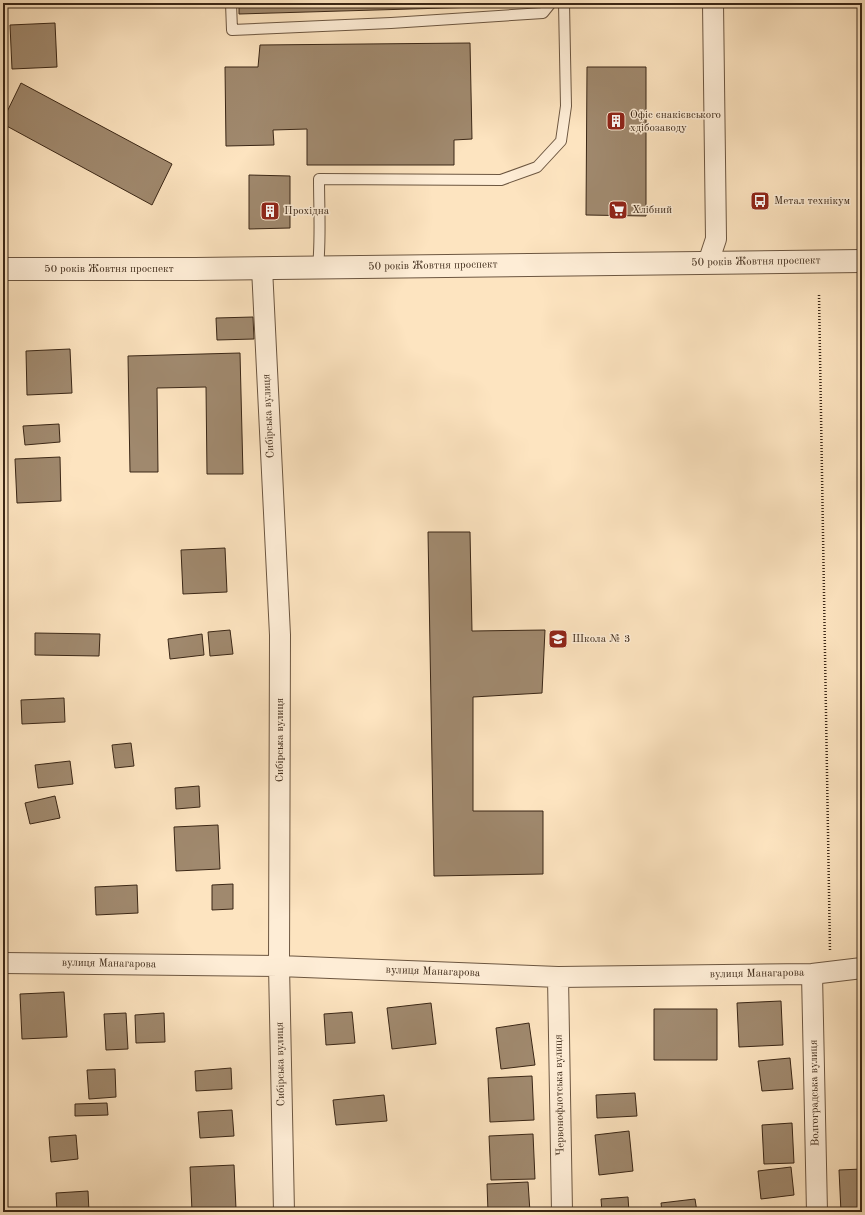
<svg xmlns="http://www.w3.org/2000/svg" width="865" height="1215" viewBox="0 0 865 1215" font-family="'Old Standard TT',serif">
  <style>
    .building { fill: #a0896e; stroke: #3b2716 }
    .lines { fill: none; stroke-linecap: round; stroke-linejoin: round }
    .service-casing { stroke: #6c5640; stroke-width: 12 }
    .minor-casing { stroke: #6c5640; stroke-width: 22 }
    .tertiary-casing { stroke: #6c5640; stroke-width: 24 }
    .path { stroke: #3b2716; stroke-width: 2.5; stroke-dasharray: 1 2; stroke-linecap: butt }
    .service { stroke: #feedd6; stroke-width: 10 }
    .minor { stroke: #feedd6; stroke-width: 20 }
    .tertiary { stroke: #feedd6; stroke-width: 22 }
    .labels { text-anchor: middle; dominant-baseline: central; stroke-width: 3; stroke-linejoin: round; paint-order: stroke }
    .poi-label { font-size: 11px; fill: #3b2716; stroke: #feedd6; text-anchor: start }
    .street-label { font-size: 11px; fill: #3b2716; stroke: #feedd6 }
  </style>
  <rect width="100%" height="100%" fill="#fde4c0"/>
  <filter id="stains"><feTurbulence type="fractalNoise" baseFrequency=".005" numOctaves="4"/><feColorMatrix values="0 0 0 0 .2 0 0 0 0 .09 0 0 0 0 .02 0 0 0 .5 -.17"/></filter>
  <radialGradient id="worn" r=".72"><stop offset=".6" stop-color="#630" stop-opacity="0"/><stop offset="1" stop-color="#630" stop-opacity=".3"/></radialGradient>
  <path class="building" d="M239,3H479V7L239,14Z
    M483,3H525V4L483,6Z
    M55,23L57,67L12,69L10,25Z
    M470,43L472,139L454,140V165H307V129L273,130L274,145L226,146L225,67H258L260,45Z
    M587,67H646V216L586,215Z
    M21,83L172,164L152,205L3,124V120Z
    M249,175L290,176V228L249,229Z
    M253,317L254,339L217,340L216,318Z
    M70,349L72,393L27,395L26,351Z
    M240,353L243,474H207L206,387L157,388L158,472H130L128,356Z
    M59,424L60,442L25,445L23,426Z
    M60,457L61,501L17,503L15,459Z
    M428,532H470L472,631L545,630L542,693L473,697V811H543V874L434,876Z
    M225,548L227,592L183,594L181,550Z
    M230,630L233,654L210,656L208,632Z
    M35,633L100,634L99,656L35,655Z
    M202,634L204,655L170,659L168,639Z
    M64,698L65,722L22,724L21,700Z
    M131,743L134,766L115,768L112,745Z
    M70,761L73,784L38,788L35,765Z
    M199,786L200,807L176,809L175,788Z
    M55,796L60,818L30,824L25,803Z
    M218,825L220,869L176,871L174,827Z
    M233,884V909L212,910V885Z
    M137,885L138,913L96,915L95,887Z
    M64,992L67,1037L22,1039L20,994Z
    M781,1001L783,1045L739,1047L737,1003Z
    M431,1003L436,1044L392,1049L387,1008Z
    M654,1009H717V1060H654Z
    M352,1012L355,1043L326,1045L324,1014Z
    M126,1013L128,1049L106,1050L104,1014Z
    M164,1013L165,1042L136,1043L135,1015Z
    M529,1023L535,1065L501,1069L496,1028Z
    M790,1058L793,1089L762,1091L758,1061Z
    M231,1068L232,1089L196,1091L195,1071Z
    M115,1069L116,1097L89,1099L87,1070Z
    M532,1076L534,1120L490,1122L488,1078Z
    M635,1093L637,1116L597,1118L596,1095Z
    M384,1095L387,1121L336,1125L333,1100Z
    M107,1103L108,1115L75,1116V1104Z
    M232,1110L234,1136L200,1138L198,1112Z
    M792,1123L794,1163L764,1164L762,1125Z
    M629,1131L633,1171L599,1175L595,1135Z
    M533,1134L535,1179L491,1180L489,1136Z
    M76,1135L78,1159L51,1162L49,1137Z
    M234,1165L236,1209L192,1211L190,1167Z
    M791,1167L794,1195L761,1199L758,1171Z
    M862,1169V1212H841L839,1170Z
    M528,1182L530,1212H488L487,1184Z
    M88,1191L89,1212H57L56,1193Z
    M628,1197L629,1212H602L601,1199Z
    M695,1199L697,1212H662L661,1203Z"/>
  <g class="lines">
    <g class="service-casing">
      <path id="service" d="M231,3L232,30L391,23L543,13L551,3
        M318,267C321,238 319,208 319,179L501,180L537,167L561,141L566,106L564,3"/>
    </g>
    <g class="minor-casing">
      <path id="minor" d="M708,263L716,239L713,3
        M262,268L280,635L279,966L284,1212
        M3,963L279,966L558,977L812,974L862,968
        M812,974L817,1212
        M558,977L562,1212"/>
    </g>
    <g class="tertiary-casing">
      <path id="tertiary" d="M3,269H195L862,261"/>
    </g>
    <path class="path" d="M819,295L830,952"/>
    <use href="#service" class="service"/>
    <use href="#minor" class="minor"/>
    <use href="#tertiary" class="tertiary"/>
  </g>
  <defs>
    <g id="building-square" transform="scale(1)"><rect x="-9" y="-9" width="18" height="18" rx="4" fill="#8f2418" stroke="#feedd6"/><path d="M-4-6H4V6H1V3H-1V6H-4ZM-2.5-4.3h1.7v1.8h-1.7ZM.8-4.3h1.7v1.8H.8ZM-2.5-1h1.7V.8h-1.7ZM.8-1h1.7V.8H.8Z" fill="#fff"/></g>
    <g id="bus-square" transform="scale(1)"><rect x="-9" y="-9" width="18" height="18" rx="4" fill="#8f2418" stroke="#feedd6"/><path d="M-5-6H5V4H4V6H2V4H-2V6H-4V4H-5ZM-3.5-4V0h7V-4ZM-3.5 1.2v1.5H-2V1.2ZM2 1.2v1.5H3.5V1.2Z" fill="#fff"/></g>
    <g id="supermarket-square" transform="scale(1)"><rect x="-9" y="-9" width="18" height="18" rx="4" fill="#8f2418" stroke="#feedd6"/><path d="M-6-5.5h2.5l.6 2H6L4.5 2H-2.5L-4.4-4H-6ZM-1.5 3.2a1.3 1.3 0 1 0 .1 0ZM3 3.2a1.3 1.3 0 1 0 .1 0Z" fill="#fff"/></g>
    <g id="school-square" transform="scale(1)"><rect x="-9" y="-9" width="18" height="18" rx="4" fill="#8f2418" stroke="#feedd6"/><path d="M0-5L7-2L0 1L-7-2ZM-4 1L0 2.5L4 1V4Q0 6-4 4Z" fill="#fff"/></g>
  </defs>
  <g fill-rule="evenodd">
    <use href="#building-square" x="616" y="121"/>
    <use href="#bus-square" x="760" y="201"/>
    <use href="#supermarket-square" x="618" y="210"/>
    <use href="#building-square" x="270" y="211"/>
    <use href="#school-square" x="558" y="639"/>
  </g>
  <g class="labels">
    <g class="poi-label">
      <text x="630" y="115">Офіс єнакієвського<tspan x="630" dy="13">хдібозаводу</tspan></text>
      <text x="774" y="201">Метал технікум</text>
      <text x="632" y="210">Хлібний</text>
      <text x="284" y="211">Прохідна</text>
      <text x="572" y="639">Школа № 3</text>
    </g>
    <g class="street-label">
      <text transform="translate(756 262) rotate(-1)">50 років Жовтня проспект</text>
      <text transform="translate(433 266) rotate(-1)">50 років Жовтня проспект</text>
      <text x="109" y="269">50 років Жовтня проспект</text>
      <text transform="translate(269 416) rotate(-93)">Сибірська вулиця</text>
      <text transform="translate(280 740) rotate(-90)">Сибірська вулиця</text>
      <text transform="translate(109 964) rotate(1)">вулиця Манагарова</text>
      <text transform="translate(433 972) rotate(2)">вулиця Манагарова</text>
      <text transform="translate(757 974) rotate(-1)">вулиця Манагарова</text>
      <text transform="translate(281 1064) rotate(-91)">Сибірська вулиця</text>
      <text transform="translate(815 1093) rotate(-91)">Волгоградська вулиця</text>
      <text transform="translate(560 1095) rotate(-91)">Червонофлотська вулиця</text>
    </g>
  </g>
  <rect width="865" height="1215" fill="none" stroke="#fde4c0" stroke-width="16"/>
  <rect x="4" y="4" width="857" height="1207" fill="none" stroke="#3b2716" stroke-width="2"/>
  <rect x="8" y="8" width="849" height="1199" fill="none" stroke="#3b2716"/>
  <rect width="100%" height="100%" filter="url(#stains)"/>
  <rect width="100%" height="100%" fill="url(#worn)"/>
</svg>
